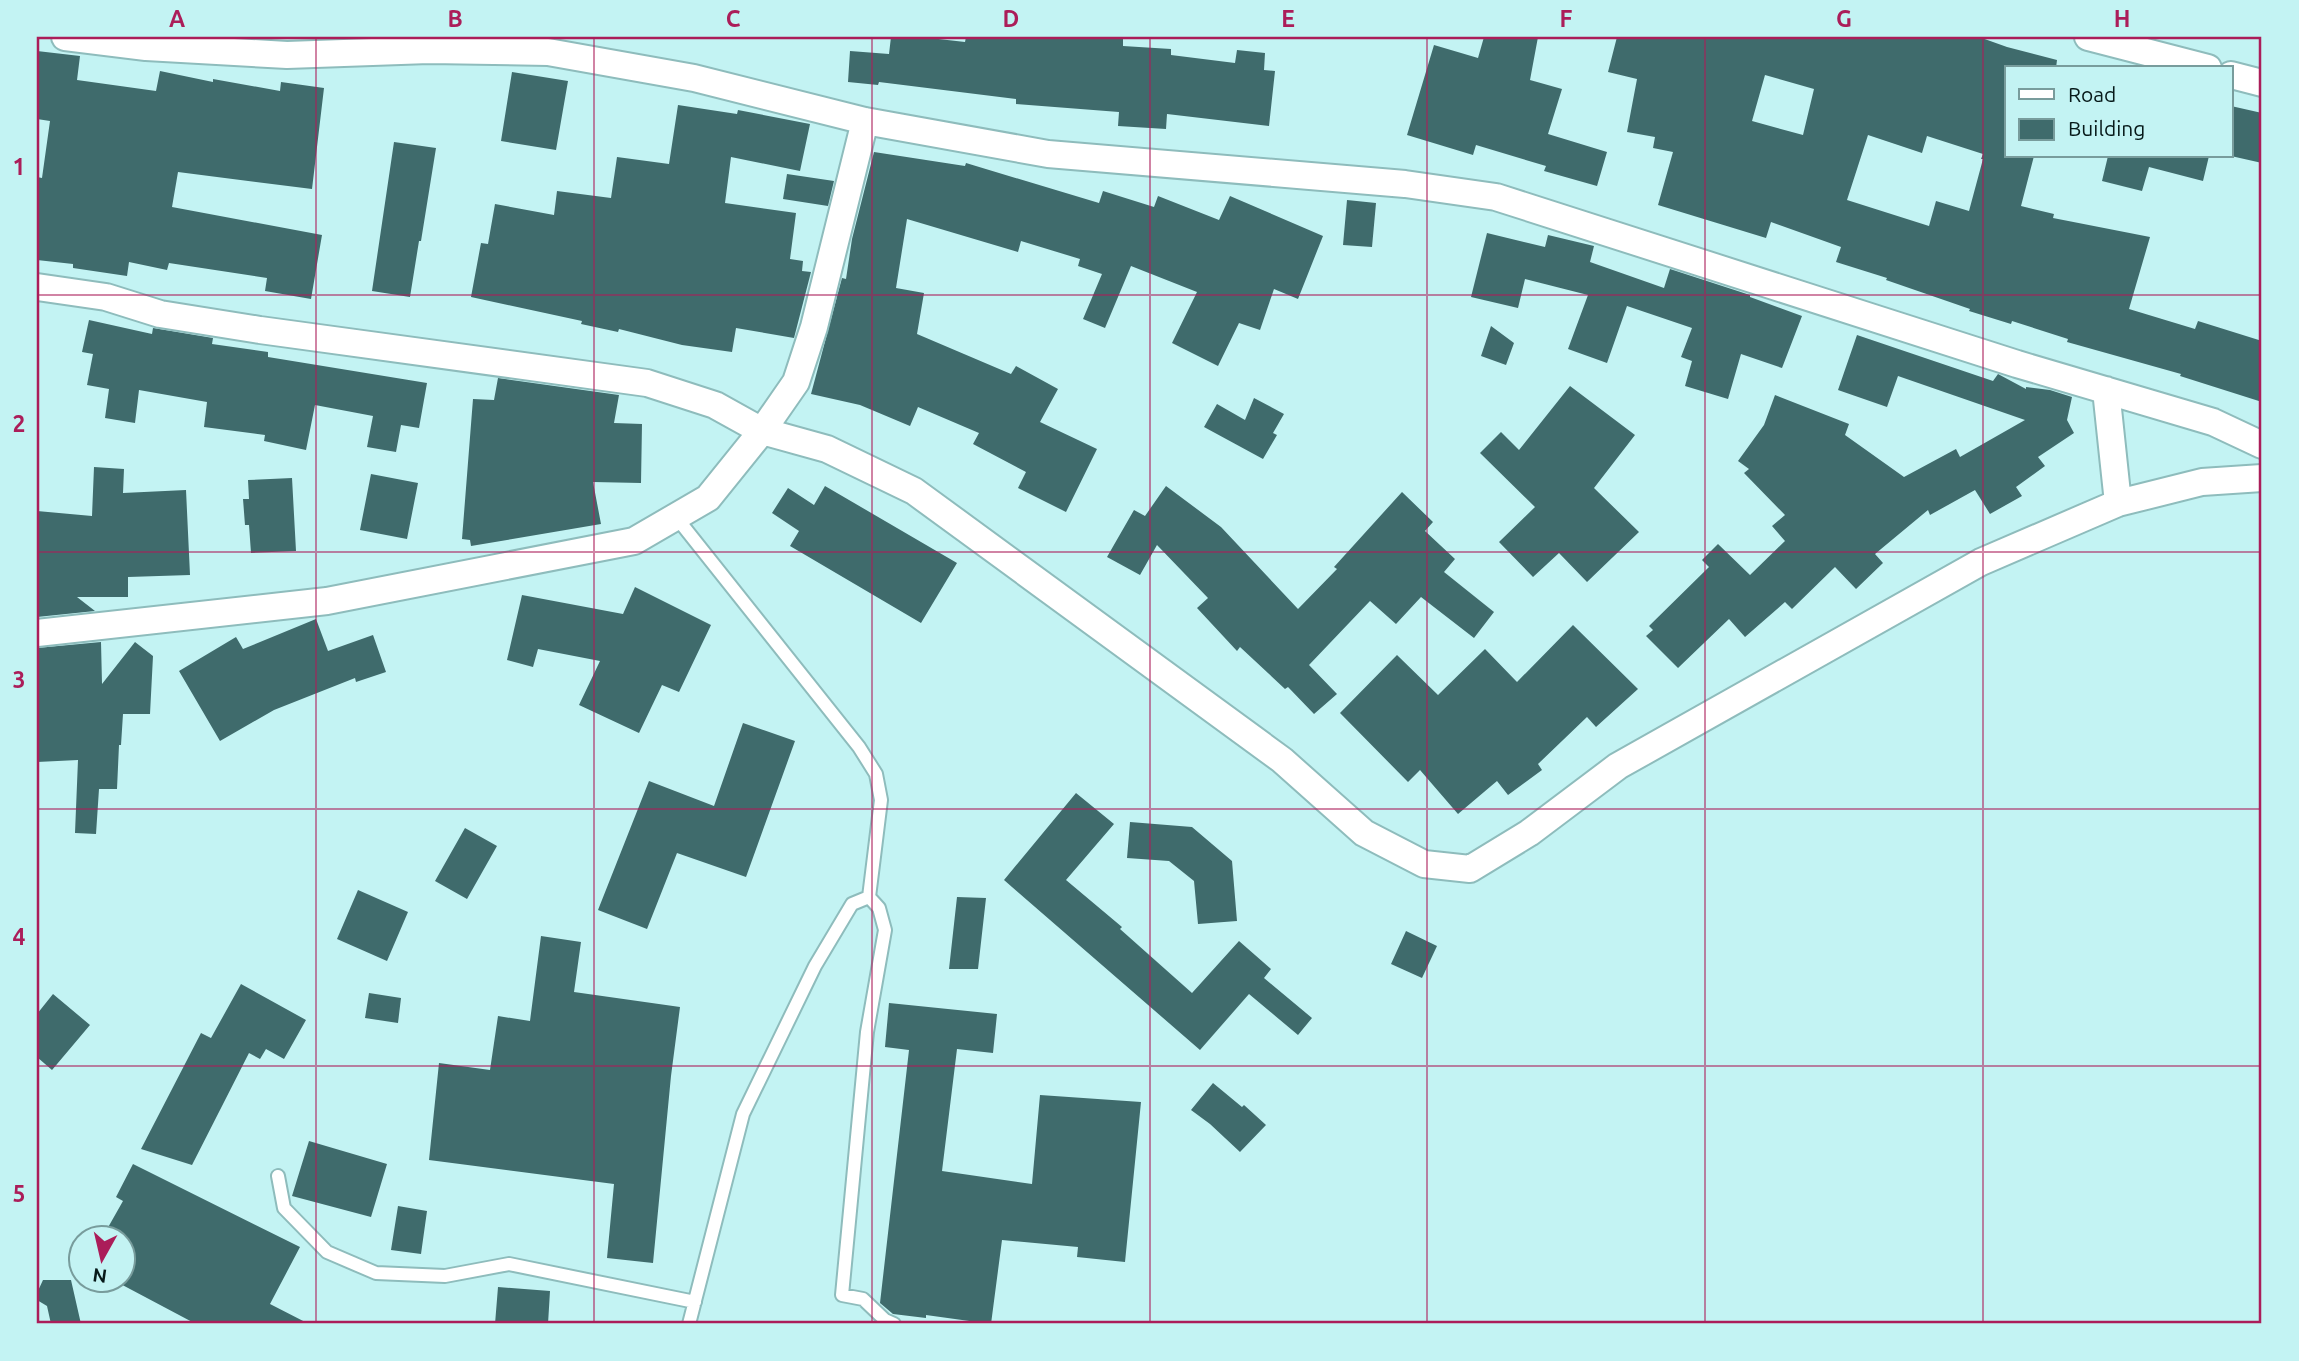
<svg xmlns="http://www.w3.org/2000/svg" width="2299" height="1361" viewBox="0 0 2299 1361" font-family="Ubuntu,sans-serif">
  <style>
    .building { fill: #3f6b6c; fill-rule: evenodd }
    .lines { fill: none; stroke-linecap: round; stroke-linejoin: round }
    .lane-casing { stroke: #8ebcbc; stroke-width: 16 }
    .street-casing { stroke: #8ebcbc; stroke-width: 30 }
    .lane { stroke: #fff; stroke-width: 12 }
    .street { stroke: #fff; stroke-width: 26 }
    .grid { fill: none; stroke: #ab1d59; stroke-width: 2; stroke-opacity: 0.55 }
    .neatline { fill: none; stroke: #ab1d59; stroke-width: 2.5 }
    .grid-label { font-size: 23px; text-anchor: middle; font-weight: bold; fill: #ab1d59 }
  </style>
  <rect width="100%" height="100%" fill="#c3f3f3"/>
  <path class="building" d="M891,37H921L965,42L966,37H1123V46L1171,49V55L1235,63L1237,50L1265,53L1264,70L1275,71L1269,126L1167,114L1166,129L1118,126L1119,112L1016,104V99L879,82L878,85L848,82L850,51L889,54Z
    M1484,37H1538L1530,80L1562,89L1548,134L1607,152L1597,186L1544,171L1546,166L1476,145L1473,155L1407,135L1434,45L1478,58Z
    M1617,37H1979L2007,47L2057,60L2056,68H2007V156H2034L2021,206L2054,214L2053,218L2150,237L2129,309L2195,329L2198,321L2262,341V402L2180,376L2181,374L2067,342L2068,339L2012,321L2011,324L1969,311L1970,309L1886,280L1887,278L1836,262L1841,247L1771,222L1766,238L1658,205L1673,152L1653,148L1655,137L1627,132L1637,79L1608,72ZM1765,75L1814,89L1803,135L1752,121ZM1868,135L1922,153L1927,136L1983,154L1981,159H1983L1969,211L1936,201L1929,226L1847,200Z
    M37,51L80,56L77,80L156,91L160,71L213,82V79L280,91L281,82L324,88L312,189L178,172L172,207L322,235L311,299L265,291L267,278L169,263L167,270L129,262L127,276L73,268V264L37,260V177L42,178L50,121L37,119Z
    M512,72L568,81L556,150L501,141Z
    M678,105L737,114L738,110L810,124L800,171L731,157L725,203L796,213L790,259L803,261L802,271L811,272L794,338L736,328L732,352L682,345L619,329L618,332L581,324L582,321L471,297L481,243L488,244L495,204L554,215L557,191L611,198L617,157L669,164Z
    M2231,106L2262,113V163L2231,156Z
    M394,142L436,148L421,241H419L410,297L372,291Z
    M874,152L965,166L966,163L1099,203L1103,191L1154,207L1158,196L1219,220L1230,196L1323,236L1298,299L1274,289L1260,330L1239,323L1218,366L1172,343L1197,292L1131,266L1105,328L1083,319L1102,274L1078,266L1080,259L1021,241L1018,252L907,219L896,288L924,293L917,334L1011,374L1016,366L1058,389L1040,422L1097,449L1066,512L1018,488L1026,472L973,444L979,433L918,407L910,426L860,405L811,394L842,278L846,279L852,239Z
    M2108,156H2209L2203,181L2149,167L2142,191L2102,181Z
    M787,174L834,181L828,206L783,199Z
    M1347,200L1376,203L1372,247L1343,245Z
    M1487,233L1545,247L1548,235L1594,246L1590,262L1664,288L1670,269L1750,295V297L1802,316L1782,368L1741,354L1728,399L1685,386L1692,361L1681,357L1692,328L1627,306L1607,363L1568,349L1588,295L1525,279L1518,308L1471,297Z
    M89,320L152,334L153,328L213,338L212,344L268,352V357L427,383L419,428L401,425L396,452L367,447L373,416L315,405L306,450L264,441L265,435L204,427L207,402L139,390L135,423L105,418L109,389L87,385L93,354L82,352Z
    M1491,326L1514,343L1506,365L1481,356Z
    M1857,335L1993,381L1998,374L2026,389V387L2050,390L2072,397L2067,420L2074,433L2038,457L2045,466L2016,487L2022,496L1990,514L1975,490L1930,515L1928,510L1875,554L1883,563L1856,589L1835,567L1792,609L1785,602L1745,637L1729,619L1678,668L1646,636L1653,630L1649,626L1709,567L1702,560L1718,544L1750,575L1785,541L1772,526L1785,515L1744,473L1749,469L1738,461L1764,425L1775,395L1849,424L1845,435L1904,477L1956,449L1960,457L2025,420L1898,376L1887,407L1838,390Z
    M498,378L619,395L614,423L642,424L641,483L593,482L601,524L471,546L470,540L462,539L473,399L494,400Z
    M1570,386L1635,435L1594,488L1639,532L1587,582L1559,553L1533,577L1499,542L1535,507L1480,453L1501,432L1519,450Z
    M1254,398L1284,414L1273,433L1277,435L1263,459L1204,427L1217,404L1245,420Z
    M94,467L124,469L123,493L186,490L190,575L128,577V597H77L95,611L37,617V511L92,516Z
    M371,474L418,483L407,539L360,530Z
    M292,478L296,551L251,553L249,525H245L243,499H249L248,480Z
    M825,486L957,563L921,623L790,546L799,531L772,513L788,488L814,505Z
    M1166,486L1221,527L1298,609L1337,569L1334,567L1402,492L1433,522L1425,531L1455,559L1444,572L1494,612L1474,638L1421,597L1396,624L1370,601L1309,665L1337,694L1314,714L1288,687L1285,689L1240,647L1237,651L1197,608L1208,598L1157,545L1140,575L1107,557L1134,510L1145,516Z
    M635,587L711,625L679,692L662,685L639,733L579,705L600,661L538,649L533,667L507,660L522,595L623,614Z
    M316,619L328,651L373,635L386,672L356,682L355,678L274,710L220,741L179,671L236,637L243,649Z
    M1573,625L1638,689L1596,727L1587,717L1538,764L1542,770L1508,795L1497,781L1458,814L1420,770L1408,782L1340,713L1397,655L1438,695L1485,649L1517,682Z
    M101,642L102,684L135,642L153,656L150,714H123L121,745H119L117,789H99L96,834L75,833L78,760L37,762V648Z
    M743,723L795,741L746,877L677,853L647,929L598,910L649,781L714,806Z
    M1076,793L1114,824L1066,880L1122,927L1120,929L1192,993L1239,941L1271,969L1264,978L1312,1018L1298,1035L1249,994L1200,1050L1004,880Z
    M1130,822L1192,827L1232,861L1237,921L1198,924L1194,881L1169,861L1127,858Z
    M465,828L497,846L467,899L435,881Z
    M358,890L408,912L387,961L337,939Z
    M957,897L986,898L978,969H949Z
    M1406,931L1437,946L1422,978L1391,964Z
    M541,936L581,942L574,992L680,1007L671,1076L653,1263L607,1258L614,1184L429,1160L439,1063L490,1070L498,1016L530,1021Z
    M241,984L306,1020L284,1059L266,1049L260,1059L249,1053L192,1165L141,1149L201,1033L211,1038Z
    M369,993L401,998L398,1023L365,1018Z
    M53,994L90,1025L52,1070L37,1057V1014Z
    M889,1003L997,1014L993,1053L957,1049L942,1171L1032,1184L1040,1095L1141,1102L1125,1262L1077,1257L1078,1247L1002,1240L991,1324L926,1315V1318L893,1314L880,1303L909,1050L885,1047Z
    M1213,1083L1242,1107L1244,1105L1266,1125L1240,1152L1210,1124L1191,1110Z
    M309,1141L387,1164L371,1217L292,1196Z
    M133,1164L300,1247L270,1304L309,1324H196L113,1280H122V1238H102L123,1201L116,1197Z
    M398,1206L427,1211L421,1254L391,1250Z
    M43,1280H71L81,1324H51L47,1306L37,1300V1293Z
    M498,1287L550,1291L548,1324H495Z"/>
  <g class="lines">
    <g class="lane-casing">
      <path id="lane" d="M676,517L859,747L876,774L881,800L869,897L879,908L885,930L867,1032L842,1295L863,1299L885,1320L894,1324
        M278,1176L284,1208L327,1252L376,1273L445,1276L509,1264L695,1302
        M689,1324L743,1114L815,966L852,904L869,897"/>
    </g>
    <g class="street-casing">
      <path id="street" d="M65,37L146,47L287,55L429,50L548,52L694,78L865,121L1048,154L1405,184L1496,197L2017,364L2213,422L2262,445
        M2088,37L2208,68
        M2231,75L2262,83
        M37,287L106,297L160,314L260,330L647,383L715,405L762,431L827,449L914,491L1282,760L1364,833L1424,864L1470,869L1529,833L1618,766L1981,562L2118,503L2202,482L2262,478
        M2106,390L2118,503
        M37,633L327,601L634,541L708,498L762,431L796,382L814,327L865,121"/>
    </g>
    <use href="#lane" class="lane"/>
    <use href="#street" class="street"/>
  </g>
  <path class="grid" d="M316,37V1324M594,37V1324M872,37V1324M1150,37V1324M1427,37V1324M1705,37V1324M1983,37V1324M37,295H2262M37,552H2262M37,809H2262M37,1066H2262"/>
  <rect width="2299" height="1361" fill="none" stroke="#c3f3f3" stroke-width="77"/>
  <rect x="2005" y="66" width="228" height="91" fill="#c3f3f3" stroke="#789c9c" stroke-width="2"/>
  <rect x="2019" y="89" width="35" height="10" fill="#ffffff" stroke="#789c9c" stroke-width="2"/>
  <text x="2068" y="102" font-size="21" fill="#071919">Road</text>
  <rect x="2019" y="119" width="35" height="21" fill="#3f6b6c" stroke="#789c9c" stroke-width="2"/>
  <text x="2068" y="136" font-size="21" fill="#071919">Building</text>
  <g transform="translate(102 1259) rotate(188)"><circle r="33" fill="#c3f3f3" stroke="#789c9c" stroke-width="2"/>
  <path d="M0-5L12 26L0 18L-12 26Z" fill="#ab1d59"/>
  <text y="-10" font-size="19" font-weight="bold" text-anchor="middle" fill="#071919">N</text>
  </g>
  <rect x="38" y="38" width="2222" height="1284" class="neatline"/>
  <g class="grid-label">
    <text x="177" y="27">A</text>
    <text x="455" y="27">B</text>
    <text x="733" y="27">C</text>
    <text x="1011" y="27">D</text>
    <text x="1288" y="27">E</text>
    <text x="1566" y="27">F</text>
    <text x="1844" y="27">G</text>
    <text x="2122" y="27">H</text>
    <text x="19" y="175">1</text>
    <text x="19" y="432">2</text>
    <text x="19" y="688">3</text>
    <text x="19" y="945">4</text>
    <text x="19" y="1202">5</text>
  </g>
</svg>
